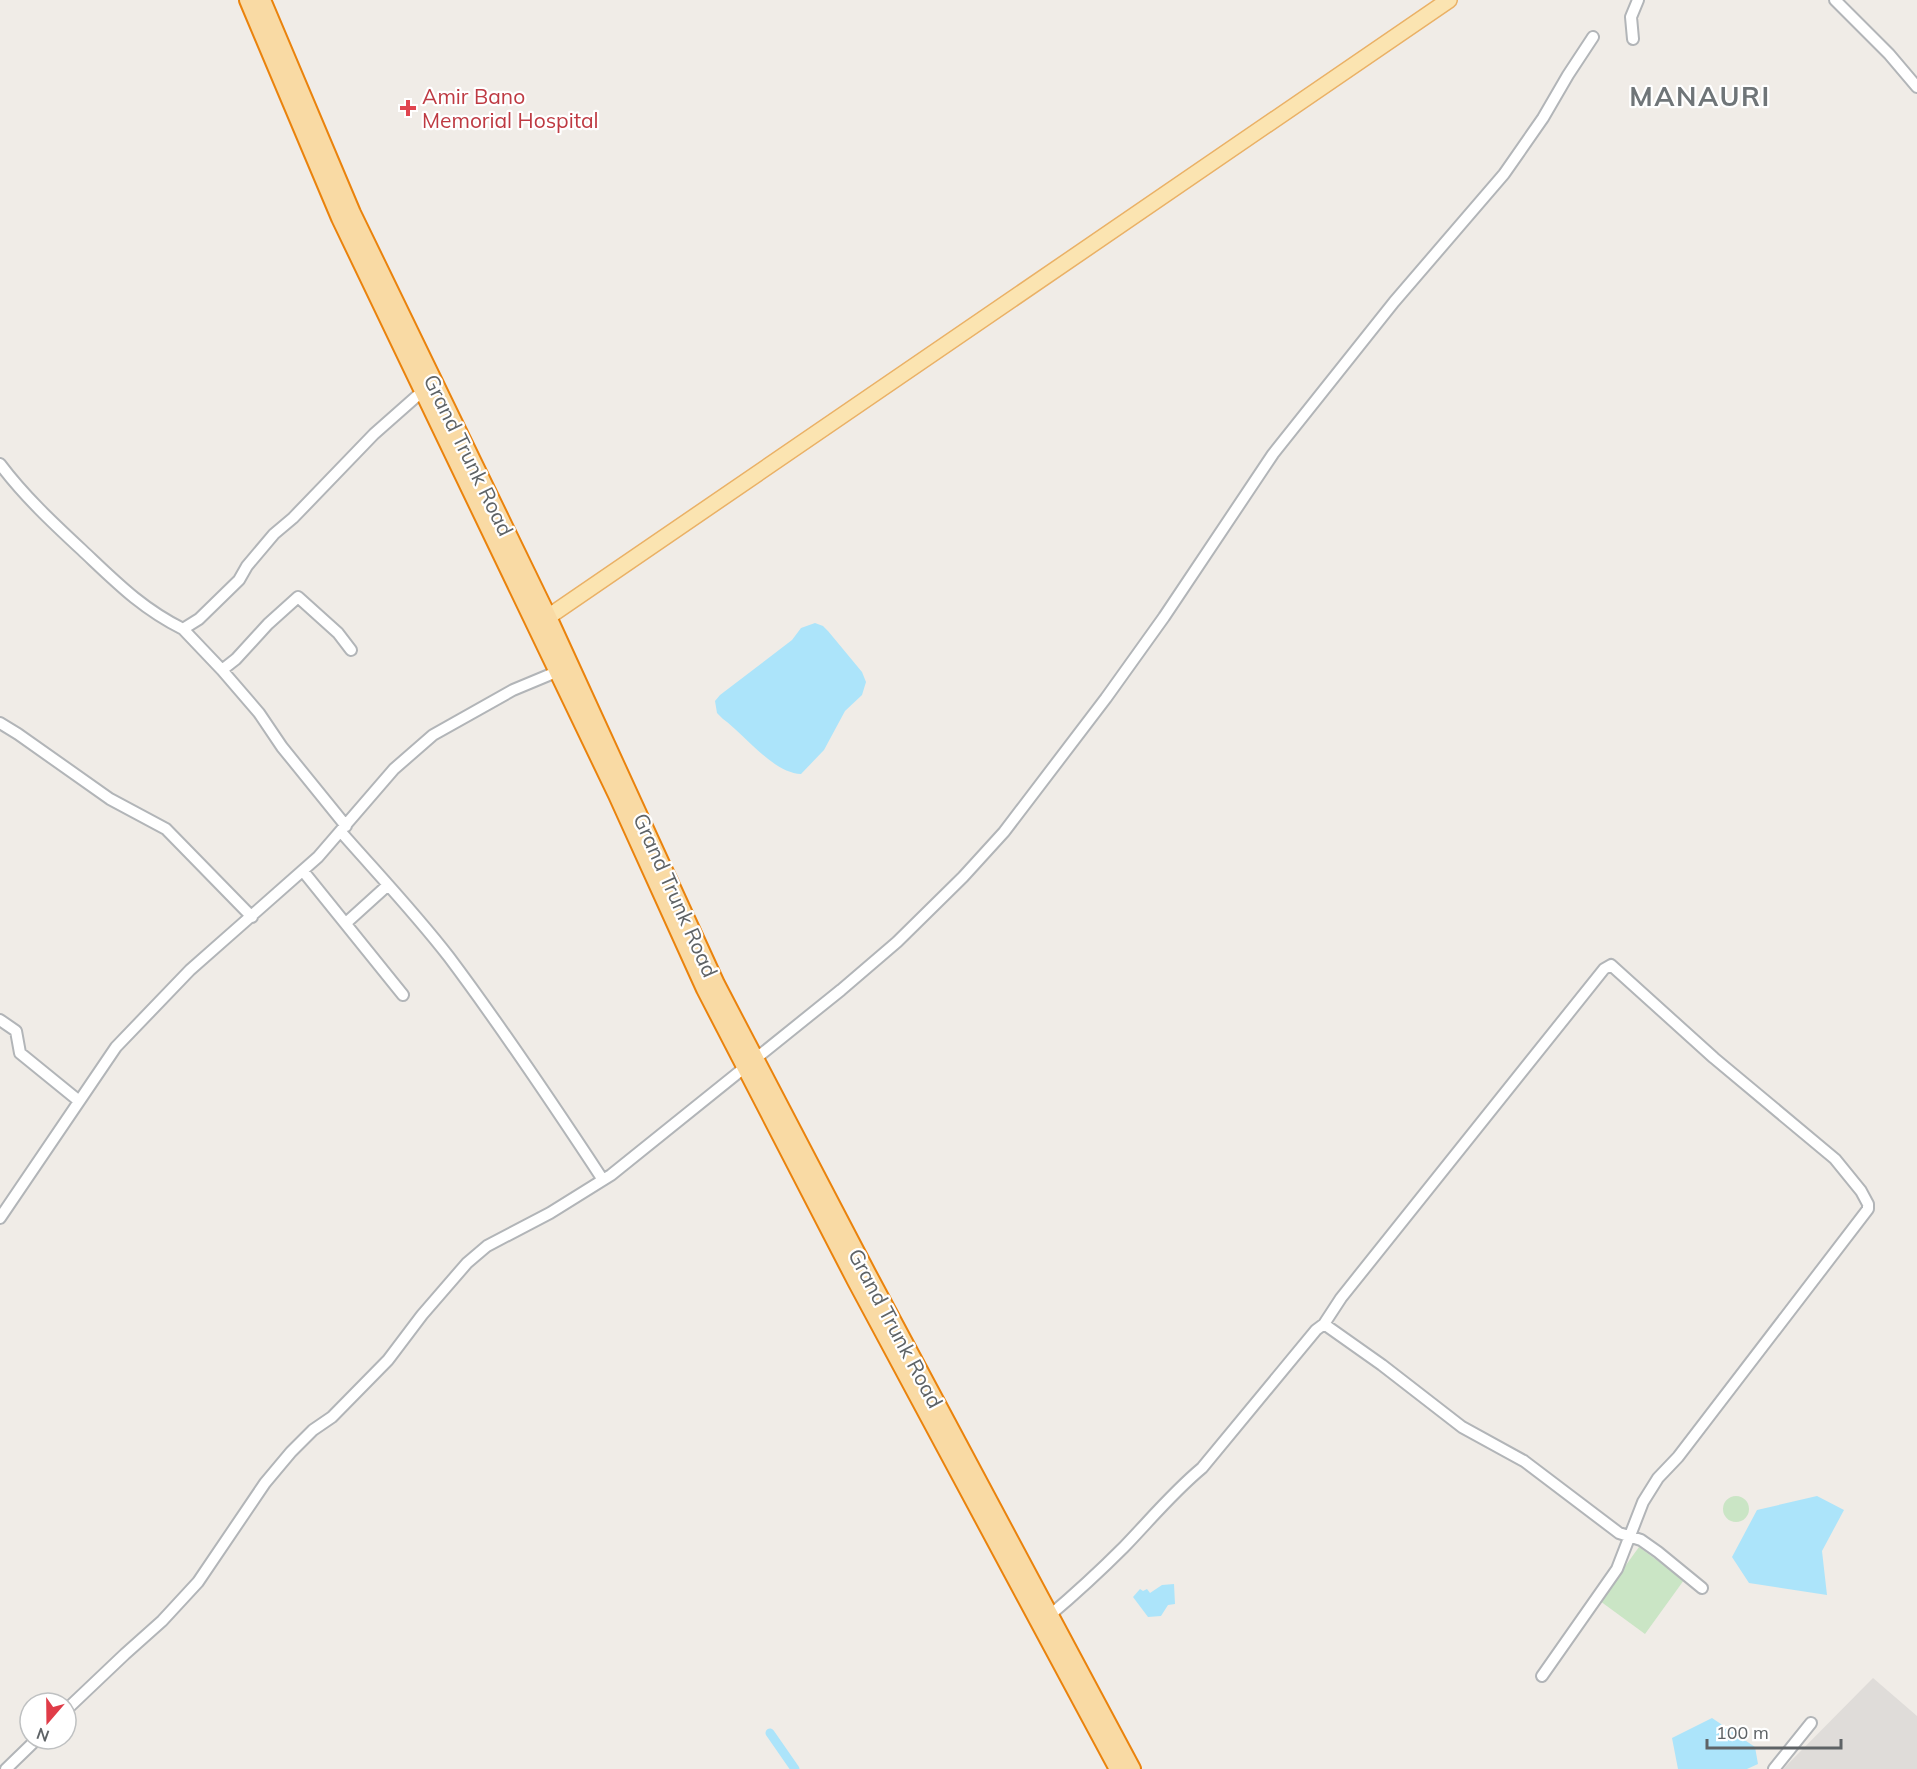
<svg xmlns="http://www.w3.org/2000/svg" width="1917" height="1769" viewBox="0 0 1917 1769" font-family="Mulish,sans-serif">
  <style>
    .industrial { fill: #dfdcd9 }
    .green { fill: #cae5c5 }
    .water { fill: #ace4fa }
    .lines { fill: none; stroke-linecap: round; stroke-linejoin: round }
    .canal { stroke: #ace4fa; stroke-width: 9 }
    .minor-casing { stroke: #b2b5b8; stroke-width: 14 }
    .primary-casing { stroke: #eab166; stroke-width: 18 }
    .trunk-casing { stroke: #ea830d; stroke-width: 20 }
    .minor { stroke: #fff; stroke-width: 10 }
    .primary { stroke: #fbe4b1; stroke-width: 15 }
    .trunk { stroke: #f9daa4; stroke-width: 16 }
    .health-dot { fill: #e0444e; stroke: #fff; stroke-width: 2 }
    .labels { text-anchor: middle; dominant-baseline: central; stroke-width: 4.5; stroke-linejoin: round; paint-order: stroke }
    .health-label { font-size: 21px; fill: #be3a42; stroke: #fff; text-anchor: start }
    .street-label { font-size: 21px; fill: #5e6366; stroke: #fff }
    .district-label { font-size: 27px; font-weight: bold; letter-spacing: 1.5px; fill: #6f7578; stroke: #fff }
  </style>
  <rect width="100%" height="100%" fill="#f0ece7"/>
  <path class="industrial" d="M1873,1678L1917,1716V1769H1783Z"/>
  <path class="green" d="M1723 1509a13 13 0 1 1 26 0a13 13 0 1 1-26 0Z
    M1639,1547L1684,1580L1645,1634L1600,1601Z"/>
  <path class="water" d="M815,623L823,626L828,631L862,672L866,682L862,695L845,711L824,750L801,774C773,773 745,735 723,719L717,713L715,701L720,695L792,640L801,628Z
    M1817,1496L1844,1510L1822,1551L1827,1595L1749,1583L1732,1557L1757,1510Z
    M1174,1584L1175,1604L1168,1605L1161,1616L1148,1617L1133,1597L1140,1589L1143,1591L1147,1589L1150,1593L1162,1585Z
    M1712,1718L1755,1747L1758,1764L1747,1769H1678L1672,1738Z"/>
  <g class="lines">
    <path class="canal" d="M770,1733L795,1769"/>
    <g class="minor-casing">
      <path id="minor" d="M1835,0L1889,54L1917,87
        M1633,39L1631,17L1638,0
        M0,464C24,496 53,523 82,550C116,582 141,608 183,629
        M222,670L236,659L268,624L298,597L338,633L351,650
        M0,723L18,734L110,799L166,829L252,917
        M346,826L282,747L259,713L222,670L183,629L199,619L239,580L247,566L274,534L293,518L374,434L417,396L429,391
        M341,832C377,873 415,913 449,957C503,1029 553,1104 603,1180
        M303,871L403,995
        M346,923L388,885
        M0,1020L16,1031L20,1053L79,1101
        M0,1218L116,1047L190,970L318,857L394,769L433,735L513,690L561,670
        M1324,1324L1382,1365L1462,1427L1524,1461L1619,1533L1641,1540L1658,1552L1702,1588
        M1049,1616C1075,1594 1100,1571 1124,1547C1150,1520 1173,1492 1202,1468L1316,1330L1324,1324L1341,1298L1604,969L1611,965L1714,1058L1835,1159L1861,1191L1868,1204V1209L1678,1457L1658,1478L1643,1502L1617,1569L1542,1676
        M66,1710L125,1654L162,1621L198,1582L265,1483L291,1452L313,1430L332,1417L388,1360L422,1315L467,1263L487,1246L550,1213L611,1175L841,990L897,942L963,877L1004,832L1106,698L1164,617L1273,454L1394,302L1504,174L1543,118L1568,75L1593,37
        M6,1769L37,1739
        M1774,1769L1811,1723"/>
    </g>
    <g class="primary-casing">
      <path id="primary" d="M541,626L548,617L1449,0"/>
    </g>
    <g class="trunk-casing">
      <path id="trunk" d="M248,0L340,218L617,795L705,989L856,1281L1118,1769
        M262,0L352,213L548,617L716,984L868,1275L1132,1769"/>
    </g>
    <use href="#minor" class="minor"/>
    <use href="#primary" class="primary"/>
    <use href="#trunk" class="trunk"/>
  </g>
  <path class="health-dot" d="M405 99h6v6h6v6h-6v6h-6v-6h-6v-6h6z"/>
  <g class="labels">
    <g class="health-label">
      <text x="422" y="96">Amir Bano<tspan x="422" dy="24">Memorial Hospital</tspan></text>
    </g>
    <g class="street-label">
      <text transform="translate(469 455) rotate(64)">Grand Trunk Road</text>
      <text transform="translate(676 895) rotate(66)">Grand Trunk Road</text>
      <text transform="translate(896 1328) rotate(62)">Grand Trunk Road</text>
    </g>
    <g class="district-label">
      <text x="1700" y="96">MANAURI</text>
    </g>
  </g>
  <g transform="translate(48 1721) rotate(200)"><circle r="28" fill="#ffffff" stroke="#bfc1c2" stroke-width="1.5"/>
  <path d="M0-4.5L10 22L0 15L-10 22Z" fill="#e03c48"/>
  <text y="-9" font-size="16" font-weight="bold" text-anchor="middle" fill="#5e6366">N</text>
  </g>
  <path d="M1707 1739v9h134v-9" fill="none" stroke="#5e6366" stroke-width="3"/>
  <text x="1716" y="1739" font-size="18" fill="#5e6366" stroke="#ffffff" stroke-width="4.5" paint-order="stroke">100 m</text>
</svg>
